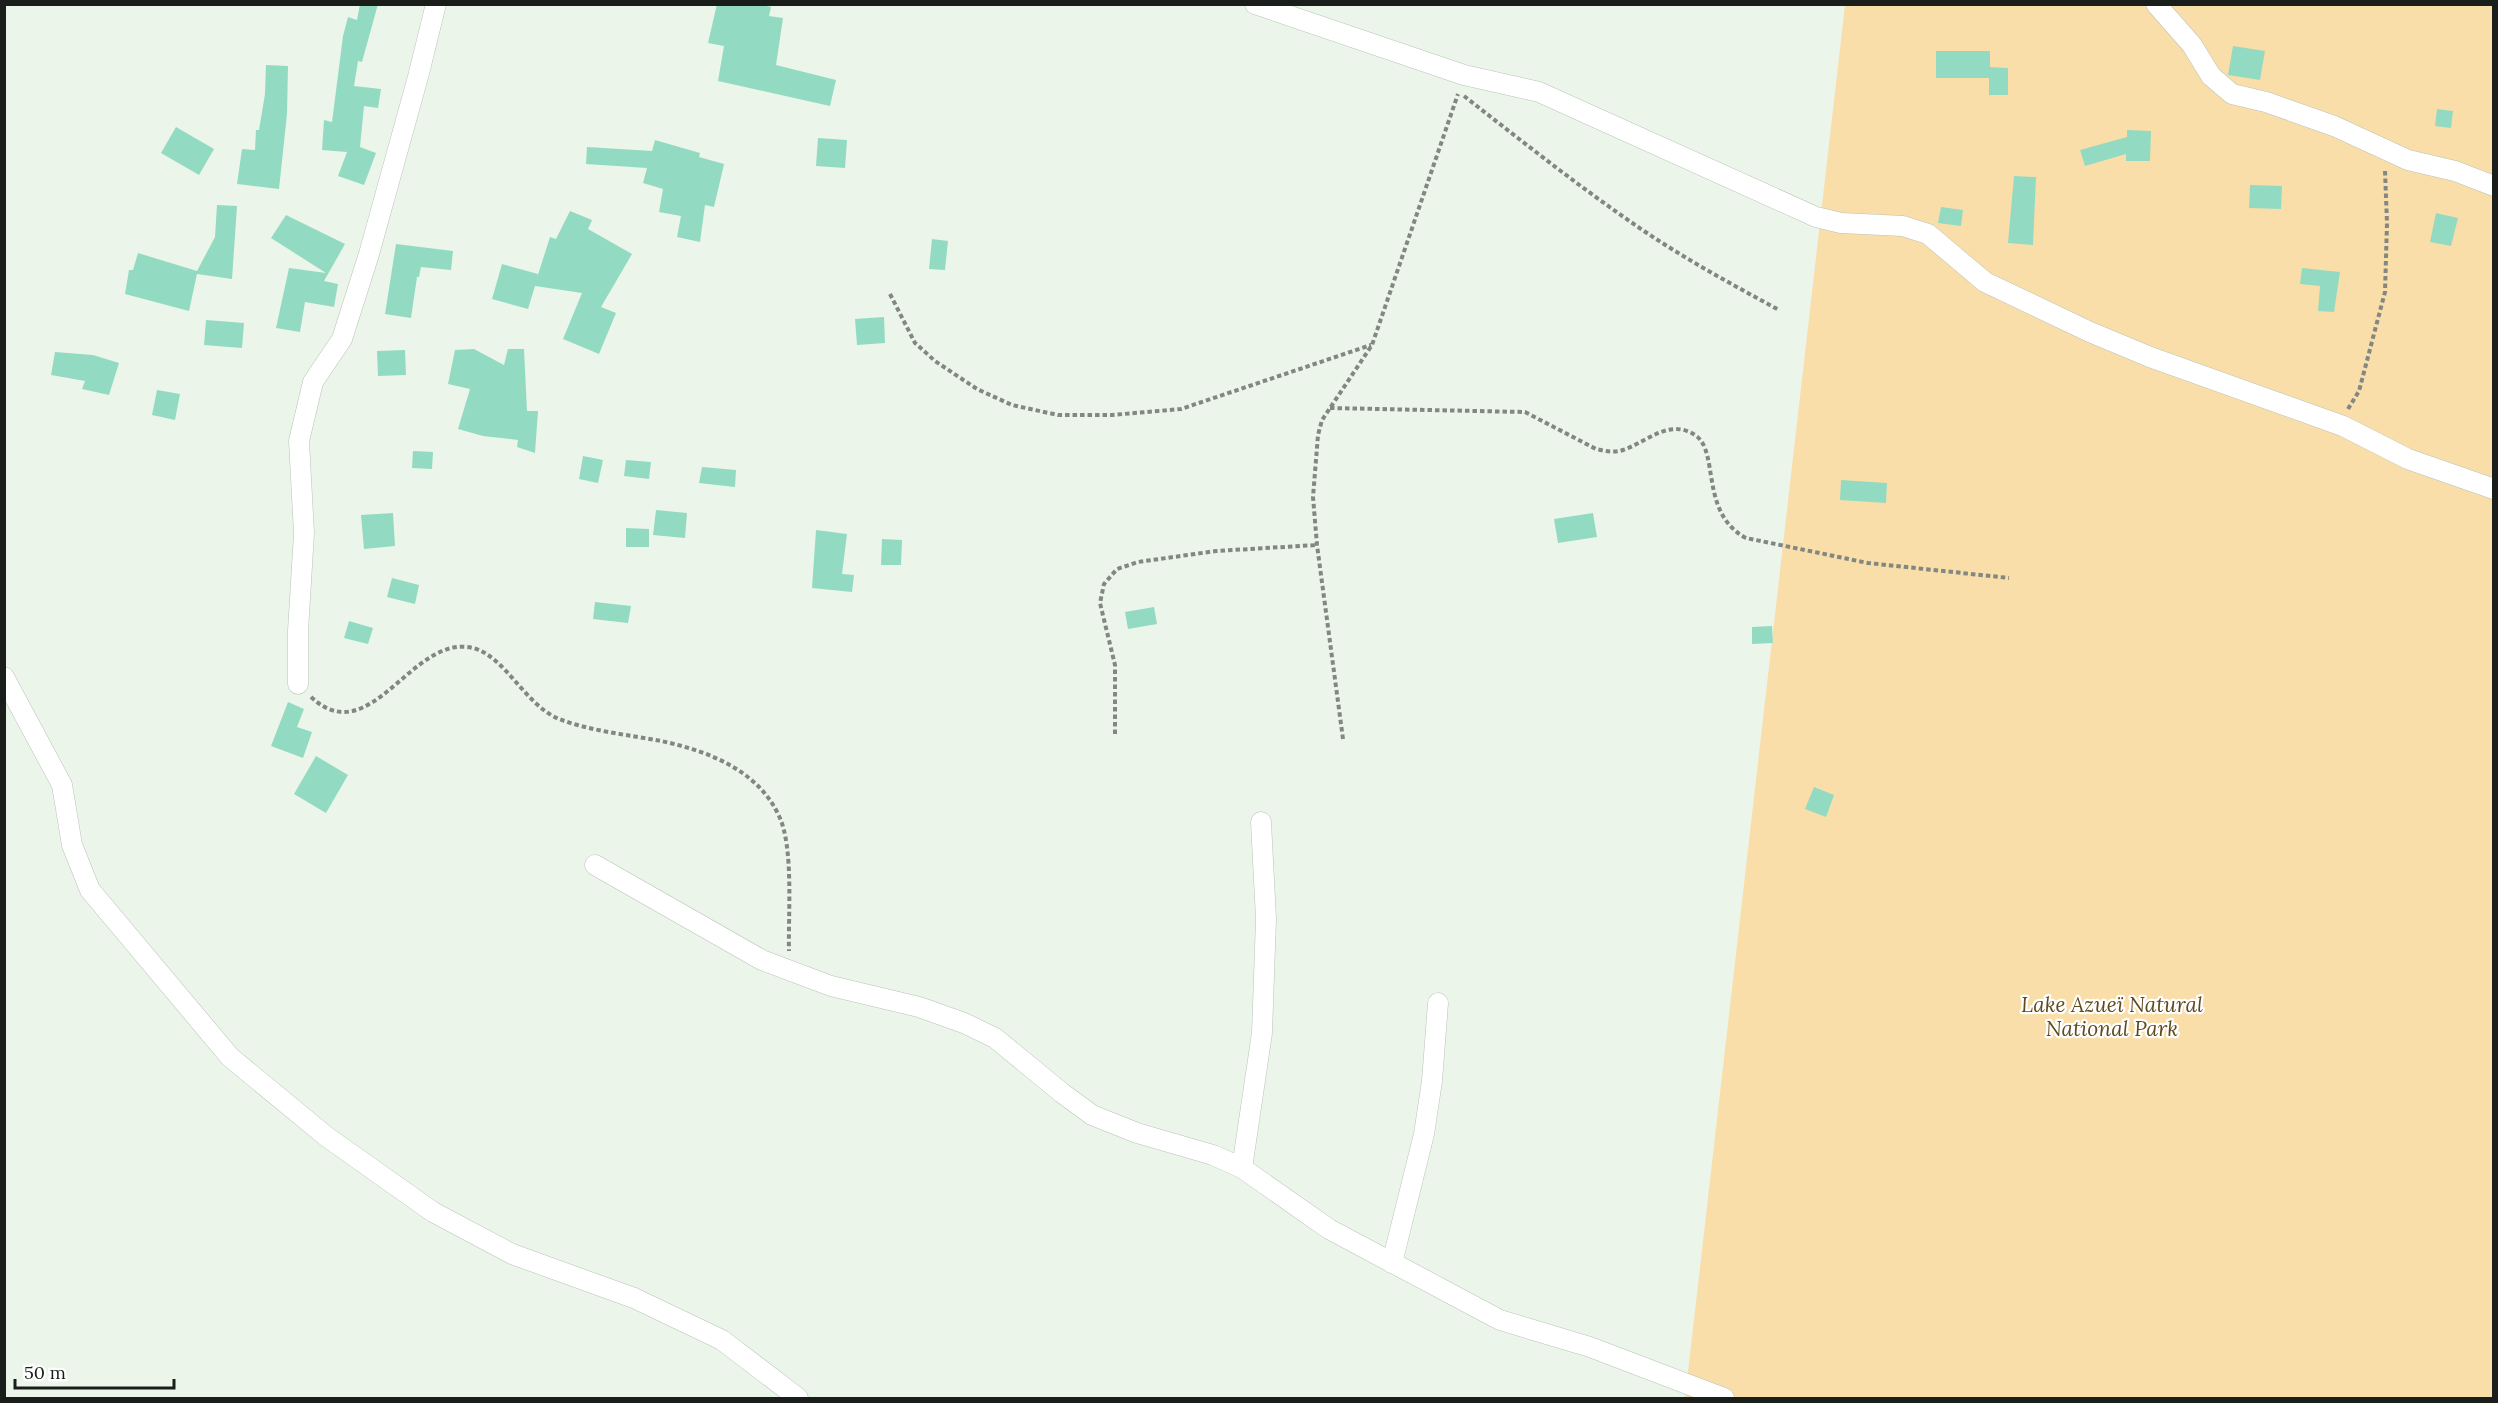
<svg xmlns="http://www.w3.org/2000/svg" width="2498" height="1403" viewBox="0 0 2498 1403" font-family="Lora,serif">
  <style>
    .green { fill: #fadea9 }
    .building { fill: #92dbc2 }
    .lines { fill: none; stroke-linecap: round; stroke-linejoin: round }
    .street-casing { stroke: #b9c3b8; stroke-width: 21 }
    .path { stroke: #828881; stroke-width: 4; stroke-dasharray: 4.5 3; stroke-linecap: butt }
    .street { stroke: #fff; stroke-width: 20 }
    .labels { text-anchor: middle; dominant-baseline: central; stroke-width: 4.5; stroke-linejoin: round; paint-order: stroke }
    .park-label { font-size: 21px; font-style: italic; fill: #5f4a1e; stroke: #fff }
  </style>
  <rect width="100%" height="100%" fill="#ecf5ea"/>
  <path class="green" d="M1845,5H2493V1398H1685Z"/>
  <path class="building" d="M360,4H378L362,62L358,61L354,86L381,89L378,108L364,106L360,147L376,153L364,185L338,176L347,152L322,150L324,120L332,122L343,36L348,17L357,20Z
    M717,4H758L771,7L769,16L783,18L776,65L836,80L830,106L718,81L724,46L708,43Z
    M2233,46L2265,51L2260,80L2228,75Z
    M1936,51H1990V67L2008,68V95H1989V78H1936Z
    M266,65L288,66L287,114L279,189L237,184L242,149L255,150L256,130H259L265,94Z
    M2437,109L2453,111L2451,128L2435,126Z
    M176,127L214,149L199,175L161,153Z
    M2127,130L2151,131L2150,161H2126V154L2085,166L2080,150L2127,137Z
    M818,138L847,140L845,168L816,166Z
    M655,140L700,153L699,157L724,164L714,207L705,205L700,242L677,237L681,216L659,212L663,189L643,183L647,168L586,164L587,147L652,151Z
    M2014,176L2036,177L2033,245L2008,243Z
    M2250,185L2282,186L2281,209L2249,208Z
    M217,205L237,206L232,279L197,274L189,311L125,294L129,270H133L138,253L197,271L215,237Z
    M1941,207L1963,210L1961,226L1938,223Z
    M570,211L592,220L588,229L632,254L601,307L616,313L599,354L563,339L582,293L535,286L528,309L492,299L502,264L538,274L536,281L550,237L556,239Z
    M2436,213L2458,218L2451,246L2430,242Z
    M286,215L345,244L324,281L338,284L334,307L305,302L300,332L276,328L289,268L326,273L271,238Z
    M932,239L948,241L945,270L929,269Z
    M396,244L453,251L451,270L421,267L419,277H417L411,318L385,314Z
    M2302,268L2340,272L2334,312L2318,311L2320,286L2300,284Z
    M884,317L885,343L857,345L855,319Z
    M206,320L244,323L242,348L204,345Z
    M474,349L504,365L508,349H524L527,411H538L535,453L517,447L518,440L483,436L458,429L470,389L448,384L455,350Z
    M405,350L406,375L378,376L377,351Z
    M55,352L93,355L119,363L109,395L82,389L85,381L51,375Z
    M157,390L180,394L175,420L152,415Z
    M413,451L433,452L432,469L412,468Z
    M583,456L603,460L598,483L579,479Z
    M626,460L651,462L649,479L624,476Z
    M702,467L736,470L735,487L699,483Z
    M1841,480L1887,483L1886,503L1840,500Z
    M656,510L687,513L685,538L653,535Z
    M393,513L395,546L364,549L361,515Z
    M1593,513L1597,537L1558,543L1554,519Z
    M626,528L649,529V547H626Z
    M816,530L847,534L842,574L854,575L852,592L812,588Z
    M882,539L902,540L901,565H881Z
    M392,578L419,585L415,604L387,597Z
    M595,602L631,606L628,623L593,619Z
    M1154,607L1157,624L1128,629L1125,612Z
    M349,621L373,628L368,644L344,638Z
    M1772,626L1773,643L1752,644V627Z
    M288,702L304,709L297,727L312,732L303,758L271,746Z
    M316,756L348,775L326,813L294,794Z
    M1814,787L1834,795L1826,817L1805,809Z"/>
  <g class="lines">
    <g class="street-casing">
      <path id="street" d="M1255,4L1464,75L1539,92L1816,217L1841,223L1903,226L1928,234L1985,282L2090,332L2150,357L2343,426L2408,459L2494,489
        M2156,4L2192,45L2211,76L2232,94L2266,102L2334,126L2408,160L2455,171L2494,186
        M4,677L62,785L72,845L90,890L230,1057L327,1137L433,1212L512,1254L634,1298L722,1340L798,1398
        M298,684V631L304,533L299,441L313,382L342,339L369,254L418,77L436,4
        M595,865L762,960L831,986L919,1007L964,1023L995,1038L1062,1093L1092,1115L1137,1133L1213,1155L1242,1168L1329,1229L1500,1320L1590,1347L1724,1398
        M1242,1168L1262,1033L1266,919L1261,822
        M1392,1263L1424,1134L1432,1081L1438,1003"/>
    </g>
    <path class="path" d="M1464,96C1523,142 1582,189 1644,231C1687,260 1733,285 1779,310
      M890,294L915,343L935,361L977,389L1012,405L1058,415H1112L1181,409L1371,345
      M1330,408L1525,412L1596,449C1605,451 1614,453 1623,450C1647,442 1669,418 1695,435C1720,451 1699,513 1746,538L1868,563L2009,578
      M2348,409L2359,391L2385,292L2387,223L2385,171
      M311,697C371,753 412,633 473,648C505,656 525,705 559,719C590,731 629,735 661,741C708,751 758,770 779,816C794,847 788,915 789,951
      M1115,734V665L1100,603L1104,584L1117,569L1138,562L1216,551L1317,545
      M1343,739L1317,545L1313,497L1318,435L1322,420L1372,345L1458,94"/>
    <use href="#street" class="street"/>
  </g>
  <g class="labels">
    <g class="park-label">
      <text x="2112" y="1004">Lake Azueï Natural<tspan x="2112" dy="24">National Park</tspan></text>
    </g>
  </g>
  <rect width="2498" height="1403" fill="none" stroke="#1a1e1a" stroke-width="12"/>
  <path d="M15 1379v9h159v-9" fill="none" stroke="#1a1e1a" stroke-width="3"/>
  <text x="24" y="1379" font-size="18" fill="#1a1e1a" stroke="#ffffff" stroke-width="4.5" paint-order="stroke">50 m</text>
</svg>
